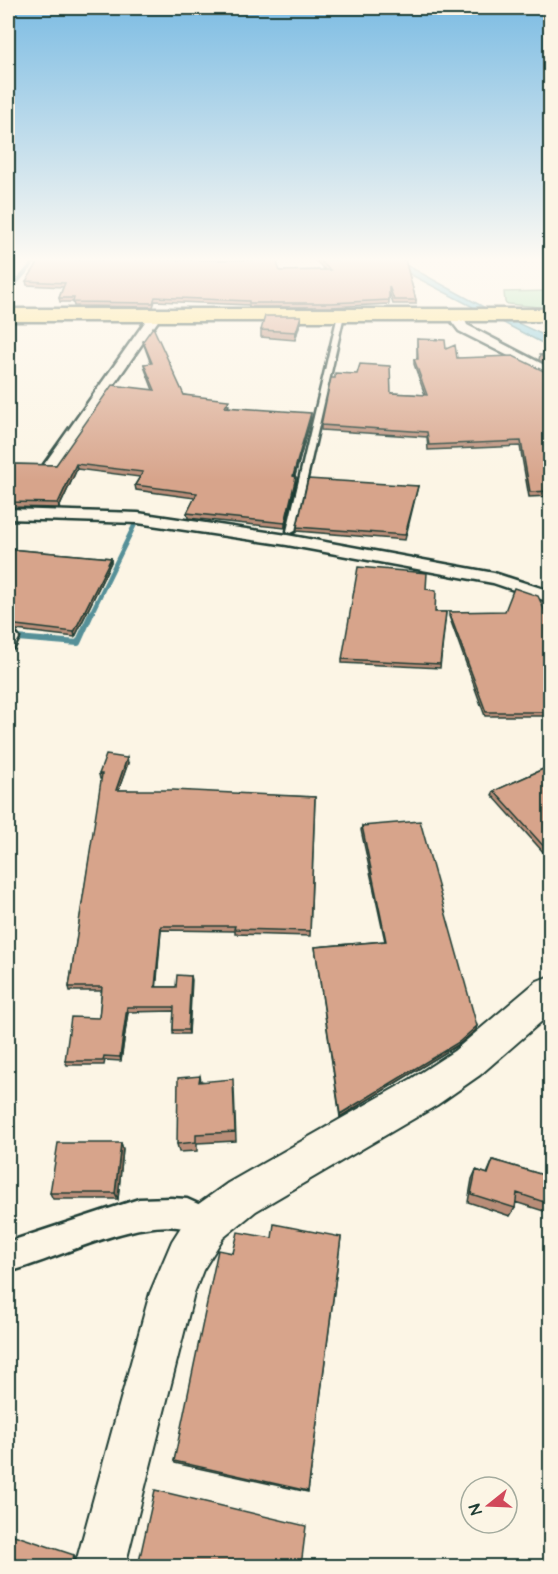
<svg xmlns="http://www.w3.org/2000/svg" width="558" height="1574" viewBox="0 0 558 1574" font-family="'Architects Daughter',sans-serif">
  <style>
    .green { fill: #98ddaa; stroke: #5c8d6f; stroke-width: 1.5 }
    .water { fill: #7bc7db; stroke: #569098; stroke-width: 1.5 }
    .lines { fill: none; stroke-linecap: round; stroke-linejoin: round }
    .stream-far2 { stroke: #569098; stroke-width: 4 }
    .stream-far1 { stroke: #569098; stroke-width: 4.5 }
    .stream { stroke: #569098; stroke-width: 6 }
    .lane-casing { stroke: #1f3d34; stroke-width: 5 }
    .street-casing { stroke: #1f3d34; stroke-width: 5 }
    .secondary-casing { stroke: #1f3d34; stroke-width: 4 }
    .primary-casing { stroke: #1f3d34; stroke-width: 5 }
    .lane { fill: #fcf5e5; fill-rule: evenodd }
    .street { fill: #fcf5e5; fill-rule: evenodd }
    .secondary { fill: #fcf5e5; fill-rule: evenodd }
    .primary { fill: #fbe080; fill-rule: evenodd }
    .wall { fill: #b98d78; stroke: #1f3d34; stroke-width: 1.5 }
    .shaded-wall { fill: #967361; stroke: #1f3d34; stroke-width: 1.5 }
    .building { fill: #d7a48b; stroke: #1f3d34; stroke-width: 1.5 }
  </style>
  <rect width="100%" height="100%" fill="#fcf5e5"/>
  <filter id="ink" filterUnits="userSpaceOnUse"><feTurbulence type="fractalNoise" baseFrequency=".0167" numOctaves="2"/><feDisplacementMap in="SourceGraphic" scale="12" xChannelSelector="R" yChannelSelector="G"/><feConvolveMatrix kernelMatrix="1 2 1 2 8 2 1 2 1" color-interpolation-filters="sRGB"/></filter>
  <g filter="url(#ink)">
    <path class="green" d="M550,291V308L508,304L505,302L504,292Z"/>
    <path class="water" d="M397,260L489,310L550,338V347L398,268Z"/>
    <g class="lines">
      <path class="stream-far2" d="M8,292L36,260"/>
      <path class="stream-far1" d="M91,614L136,522"/>
      <path class="stream" d="M17,638L78,643L92,612"/>
      <g class="lane-casing">
        <path id="lane" d="M341,313L344,315L295,531L291,533L287,531L338,315Z"/>
      </g>
      <g class="street-casing">
        <path id="street" d="M156,311L162,315L55,469H45L43,466L45,463L152,312Z
          M457,311L461,312L467,325L550,368V377L459,331L452,322L451,315Z
          M8,509L138,513L287,535L494,573L550,591V602L493,583L287,545L138,523L8,519Z
          M10,632L16,634L19,638L14,648L8,650V633Z
          M171,1198L187,1199L218,1213L223,1223L218,1233L208,1238C201,1235 194,1231 187,1229C139,1215 56,1260 8,1272V1242L139,1199Z"/>
      </g>
      <g class="secondary-casing">
        <path id="secondary" d="M550,976V1014L480,1075L437,1105L256,1211L223,1238L203,1270L194,1293L125,1566H75L150,1293L172,1241L193,1208L228,1183L411,1079L454,1051L537,981Z"/>
      </g>
      <g class="primary-casing">
        <path id="primary" d="M8,309H550V321H8Z"/>
      </g>
      <use href="#lane" class="lane"/>
      <use href="#street" class="street"/>
      <use href="#secondary" class="secondary"/>
      <use href="#primary" class="primary"/>
    </g>
    <path class="wall" d="M315,260H405L416,300V304H393L389,291V304L331,307H249V305L155,301L153,307L74,306L73,302H60L59,298L63,287L27,285L26,281L280,271L325,270Z
      M300,323L295,340L261,337V330Z
      M417,339L446,349L457,358L550,374V496L529,497L520,446L428,450L427,437L321,430V425L391,393L425,395L414,364V359H417Z
      M143,341L184,395L229,405L228,407L311,418L295,476L296,482L285,528L188,518L187,513L195,498L136,490L135,485L140,477L77,469L59,508L8,507V508V464L56,465L153,390L145,369L144,364H151L144,345Z
      M550,354V367L539,360L540,355Z
      M418,486L405,540L297,531V527Z
      M8,549L111,558V562L75,637L8,629Z
      M426,589L435,612H446L440,668L342,663V659Z
      M449,612L550,622V716H485L449,616Z
      M128,763L118,790L315,797L310,936L235,934V931L161,930L156,987H176L191,976L189,1034H173V1030L174,1011L128,1012L121,1061L105,1060L104,1065H67L65,1061L99,1018L102,991H70L69,987L102,779H100L99,774Z
      M550,766V851L545,854L492,795L494,791Z
      M362,826L476,1030L458,1045L340,1117L315,947L385,941L361,830Z
      M200,1076L201,1081L234,1088L236,1141L197,1143V1151L179,1152L177,1144Z
      M121,1143L123,1149L118,1199H53L50,1193Z
      M493,1160L550,1177V1213L515,1202V1208L510,1216L468,1202L472,1179L476,1170L487,1174Z
      M341,1237L308,1492L175,1463L174,1461L233,1253L272,1238Z"/>
    <path class="shaded-wall" d="M301,316L300,323L295,340L296,332Z
      M311,413V418L293,482V476Z
      M76,464L77,469L59,508L58,503Z
      M296,477V482L285,528V523Z
      M111,558V562L75,637L74,632Z
      M127,758L128,763L117,795L116,790Z
      M550,848V851L545,854L547,850Z
      M161,926V930L156,992L155,987Z
      M191,976L192,980L189,1034L188,1030Z
      M127,1007L128,1012L121,1061L120,1057Z
      M477,1026L476,1030L458,1045L340,1117V1114Z
      M121,1143L123,1149L118,1199L115,1193Z
      M74,1555L75,1556L73,1565L74,1566H72L71,1565Z"/>
    <path class="building" d="M40,260H276L280,271L330,270L319,260H405L416,300H394L389,286V300L331,303H249V301L155,297L153,303L73,302L74,298H59L65,283L26,281Z
      M265,316H301L296,332L261,330Z
      M153,327L184,395L229,400L225,407L311,413L293,476L296,477L285,523L187,513L197,493L135,485L143,472L76,464L58,503L8,502V464L56,465L112,385L155,390L144,364L152,363L143,341Z
      M417,339L445,340L446,349L455,345L457,358L513,356L550,374V491L530,492L521,441L429,445L427,432L321,425L331,378H335V373L357,374L360,364L390,366L391,393L427,395L414,359H418Z
      M550,354V361L540,355Z
      M308,479L418,486L405,535L297,527Z
      M8,549L111,558L74,632L8,624Z
      M358,567L427,573L426,589L436,591L435,612H446L440,664L342,659Z
      M514,588L538,596L550,622V712H486L449,612L505,611Z
      M106,755L127,758L116,790H173L315,797L310,931L234,929L235,926H161L155,987H176L177,975L191,976L188,1030H173L174,1007H127L120,1057L104,1056L103,1061H65L71,1017L99,1018L102,987H69L102,774H99Z
      M550,766V848L547,850L494,791Z
      M420,821L477,1026L459,1042L340,1114L315,947L386,941L362,826Z
      M200,1076L199,1082L233,1079L235,1132L196,1134V1142L177,1144L178,1078Z
      M58,1143H121L115,1193H50Z
      M493,1160L550,1177V1204L517,1193L515,1208L471,1194L476,1170L488,1174Z
      M274,1224L341,1237L308,1491L174,1461L218,1250L233,1253L238,1232L272,1238Z
      M155,1490L306,1526L301,1566H138Z
      M8,1533L74,1555L71,1565L72,1566H8Z"/>
  </g>
  <linearGradient id="sky" x2="0" y2="1"><stop stop-color="#7cbce3"/><stop offset="0.54" stop-color="#fefaf3"/><stop offset="1" stop-color="#fefaf3" stop-opacity="0"/></linearGradient>
  <rect width="558" height="480" fill="url(#sky)"/>
  <rect width="558" height="1574" fill="none" stroke="#fcf5e5" stroke-width="30"/>
  <rect x="15" y="15" width="528" height="1544" fill="none" stroke="#1f3d34" stroke-width="2" filter="url(#ink)"/>
  <g transform="translate(489 1505) rotate(252)"><circle r="28" fill="#fcf5e5" stroke="#a4ab9e" stroke-width="1.5"/>
  <path d="M0-4.5L10 22L0 15L-10 22Z" fill="#d1495b"/>
  <text y="-9" font-size="16" font-weight="bold" text-anchor="middle" fill="#1f3d34">N</text>
  </g>
</svg>
